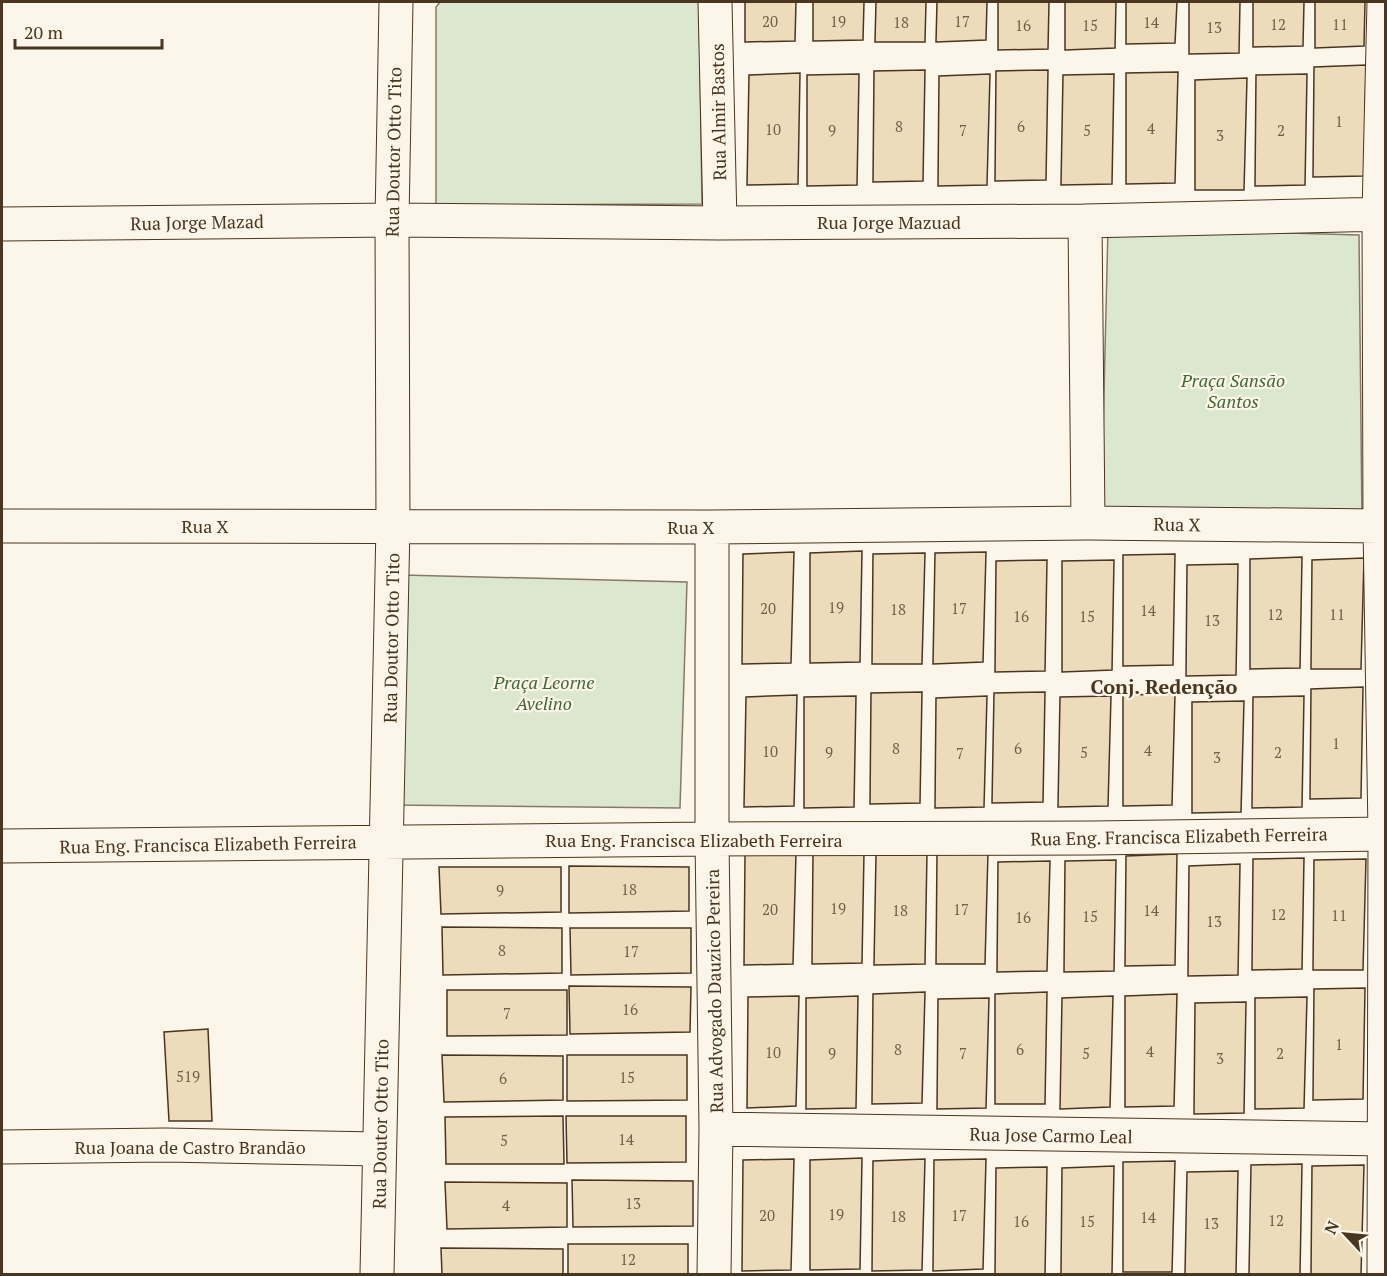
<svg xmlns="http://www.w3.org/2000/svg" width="1387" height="1276" viewBox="0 0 1387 1276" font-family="'PT Serif',serif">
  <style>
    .green { fill: #dce7d0; stroke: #887966; stroke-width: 1.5 }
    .building { fill: #ecdcbc; stroke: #4a3520; stroke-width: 1.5 }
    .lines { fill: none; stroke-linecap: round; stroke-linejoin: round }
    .minor-casing { stroke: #4a3520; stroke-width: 35 }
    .minor { stroke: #fbf6e9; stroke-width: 33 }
    .labels { text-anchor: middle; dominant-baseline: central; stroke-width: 4.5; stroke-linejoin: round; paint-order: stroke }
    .number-label { font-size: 15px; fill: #725f47 }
    .street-label { font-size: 18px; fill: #4a3520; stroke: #fbf6e9 }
    .park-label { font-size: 18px; font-style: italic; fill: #436837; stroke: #fbf6e9 }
    .neighbourhood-label { font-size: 20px; font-weight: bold; fill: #4a3520; stroke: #fbf6e9 }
  </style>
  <rect width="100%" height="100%" fill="#fbf6e9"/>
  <path class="green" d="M440,2H699L702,204L436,205V7Z
    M1108,228L1359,235L1362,522L1101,517Z
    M402,575L687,582L680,808L394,805Z"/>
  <path class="building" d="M745,2H796L795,41L745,42Z
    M813,2H864L863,40L813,41Z
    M876,2H926L925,42H875Z
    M937,2H987L986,40L936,42Z
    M998,2H1049L1048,49L998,50Z
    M1065,2H1116L1115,48L1065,50Z
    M1126,2H1177L1175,43L1126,44Z
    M1189,2H1240L1239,53L1189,54Z
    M1253,2H1304L1303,46L1253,47Z
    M1315,2H1365L1364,46L1315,48Z
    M1366,65L1364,176L1313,177L1314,67Z
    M925,70L923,181L873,182L874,71Z
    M1048,70L1046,180L995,181L996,71Z
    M1178,72L1175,183L1126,184V73Z
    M800,73L798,184L747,185L749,75Z
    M859,74L857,185L807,186V75Z
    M990,74L987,185L938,186L939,76Z
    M1114,74L1112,184L1061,185L1063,75Z
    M1307,74L1305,185L1255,186L1256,75Z
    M1247,78L1244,190H1195V80Z
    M862,551L860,662L810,663V553Z
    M794,552L791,663L742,664L743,554Z
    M986,552L983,662L933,664L935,553Z
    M925,553L922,664H872L873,554Z
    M1175,554L1173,665L1123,666V555Z
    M1302,557L1300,668L1250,669V559Z
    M1364,558L1361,669H1311L1312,560Z
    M1047,560L1045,671L995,672L996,561Z
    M1114,560L1112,670L1062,672V561Z
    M1238,564L1236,675L1186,676L1187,565Z
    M1363,687L1361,798L1310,799L1311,689Z
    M922,692L920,803L870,804L871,693Z
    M1045,692L1043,802L992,803L994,693Z
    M1175,694L1172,805L1123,806V695Z
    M797,695L794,806L744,807L746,697Z
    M856,696L854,807L804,808V697Z
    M987,696L984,807L935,808L936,698Z
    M1111,696L1108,806L1058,807L1060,697Z
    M1304,696L1302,807L1252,808L1253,697Z
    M1244,701L1241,812L1192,813V702Z
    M864,852L862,963L812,964L813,853Z
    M988,852L985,964H936L937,854Z
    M796,853L793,964L744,965L745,855Z
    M927,853L925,964L874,965L876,855Z
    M1177,854L1175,965L1125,966L1126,856Z
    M1304,858L1302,969L1252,970L1253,859Z
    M1366,859L1363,970H1313L1314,860Z
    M1116,860L1114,971L1064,972L1065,861Z
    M1050,861L1047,971L997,972L998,862Z
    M1240,864L1238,975L1188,976L1189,866Z
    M569,866L689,867V911L569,913Z
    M439,867H561V912L441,914Z
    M442,927L562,928V973L443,975Z
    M570,928H691V973L571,975Z
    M569,986L691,987L690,1032L570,1034Z
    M1365,988L1363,1099L1313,1100L1314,989Z
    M447,990H567V1035L447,1036Z
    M925,992L922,1103L872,1104L873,994Z
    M1047,992L1045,1104H995V994Z
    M1177,994L1174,1106L1125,1107V996Z
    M799,996L796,1106L747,1108L748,997Z
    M858,996L856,1108L806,1109V998Z
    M1113,996L1110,1107L1060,1109L1062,998Z
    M1307,997L1304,1108L1255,1109V998Z
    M989,998L986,1108L937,1109L938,999Z
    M1246,1002L1244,1113L1194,1114L1195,1003Z
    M208,1029L212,1121H169L164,1032Z
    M442,1055L563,1056V1100L444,1102Z
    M567,1055H687V1100L567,1101Z
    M563,1116L564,1164H446L445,1117Z
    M566,1116H686V1162L567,1163Z
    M862,1158L860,1269L810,1270V1160Z
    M794,1159L791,1270L742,1271L743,1160Z
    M925,1159L922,1270L872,1271L873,1161Z
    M986,1159L983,1269L933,1271L934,1160Z
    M1175,1161L1172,1272H1123V1162Z
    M1302,1164L1300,1274H1249L1251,1165Z
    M1364,1165L1361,1274H1311L1312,1166Z
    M1114,1166L1112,1274H1061L1062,1168Z
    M1047,1167L1045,1274H995L996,1168Z
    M1238,1171L1236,1274H1185L1187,1172Z
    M572,1180L693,1181V1226L573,1227Z
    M445,1182L567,1183V1227L447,1229Z
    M568,1244H688V1274H568Z
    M441,1248L563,1249V1274H442Z"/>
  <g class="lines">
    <g class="minor-casing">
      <path id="minor" d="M715,2L720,223
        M1384,2L1379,214L1380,526L1385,834L1384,1274
        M1085,221L1088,523
        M2,224L392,220L720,223L1085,221L1386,214
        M2,526L712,527L1088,523L1380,526
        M712,527V839L716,1129L714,1274
        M2,846L712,839L1092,838L1386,834
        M716,1129L1386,1139
        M2,1147L165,1145L379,1149
        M377,1274L393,526L392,220L396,2"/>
    </g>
    <use href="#minor" class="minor"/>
  </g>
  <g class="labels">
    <g class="number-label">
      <text x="770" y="21">20</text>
      <text x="838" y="21">19</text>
      <text x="962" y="21">17</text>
      <text x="901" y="22">18</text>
      <text x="1151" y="22">14</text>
      <text x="1278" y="24">12</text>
      <text x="1340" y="24">11</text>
      <text x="1023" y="25">16</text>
      <text x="1090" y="25">15</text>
      <text x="1214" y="27">13</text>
      <text x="1339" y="121">1</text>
      <text x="899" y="126">8</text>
      <text x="1021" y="126">6</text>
      <text x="1151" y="128">4</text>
      <text x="773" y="129">10</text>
      <text x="832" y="130">9</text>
      <text x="963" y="130">7</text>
      <text x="1087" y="130">5</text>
      <text x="1281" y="130">2</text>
      <text x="1220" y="135">3</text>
      <text x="836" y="607">19</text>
      <text x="768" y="608">20</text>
      <text x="959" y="608">17</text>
      <text x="898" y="609">18</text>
      <text x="1148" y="610">14</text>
      <text x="1275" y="614">12</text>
      <text x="1337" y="614">11</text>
      <text x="1021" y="616">16</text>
      <text x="1087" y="616">15</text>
      <text x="1212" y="620">13</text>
      <text x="1336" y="743">1</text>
      <text x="896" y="748">8</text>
      <text x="1018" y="748">6</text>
      <text x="1148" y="750">4</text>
      <text x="770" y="751">10</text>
      <text x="829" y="752">9</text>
      <text x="1084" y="752">5</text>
      <text x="1278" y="752">2</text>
      <text x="960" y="753">7</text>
      <text x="1217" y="757">3</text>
      <text x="629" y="889">18</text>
      <text x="500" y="890">9</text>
      <text x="838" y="908">19</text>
      <text x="770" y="909">20</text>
      <text x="961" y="909">17</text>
      <text x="900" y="910">18</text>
      <text x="1151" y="910">14</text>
      <text x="1278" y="914">12</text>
      <text x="1339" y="915">11</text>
      <text x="1090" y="916">15</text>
      <text x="1023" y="917">16</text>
      <text x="1214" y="921">13</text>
      <text x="502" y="950">8</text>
      <text x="631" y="951">17</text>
      <text x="630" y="1009">16</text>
      <text x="507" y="1013">7</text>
      <text x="1339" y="1044">1</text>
      <text x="898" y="1049">8</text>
      <text x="1020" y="1049">6</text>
      <text x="1150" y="1051">4</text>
      <text x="773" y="1052">10</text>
      <text x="832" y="1053">9</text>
      <text x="963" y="1053">7</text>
      <text x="1086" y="1053">5</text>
      <text x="1280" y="1053">2</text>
      <text x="1220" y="1058">3</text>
      <text x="188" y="1076">519</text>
      <text x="627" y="1077">15</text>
      <text x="503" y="1078">6</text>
      <text x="626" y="1139">14</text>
      <text x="504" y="1140">5</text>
      <text x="633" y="1203">13</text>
      <text x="506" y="1205">4</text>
      <text x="836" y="1214">19</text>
      <text x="767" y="1215">20</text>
      <text x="959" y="1215">17</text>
      <text x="898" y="1216">18</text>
      <text x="1148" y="1217">14</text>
      <text x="1276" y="1220">12</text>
      <text x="1021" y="1221">16</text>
      <text x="1087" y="1221">15</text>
      <text x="1211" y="1223">13</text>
      <text x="628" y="1259">12</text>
    </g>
    <g class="street-label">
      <text transform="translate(718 112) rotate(-91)">Rua Almir Bastos</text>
      <text transform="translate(393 152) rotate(-89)">Rua Doutor Otto Tito</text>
      <text transform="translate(197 222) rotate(-1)">Rua Jorge Mazad</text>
      <text x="889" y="222">Rua Jorge Mazuad</text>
      <text transform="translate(1177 524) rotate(1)">Rua X</text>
      <text x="205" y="526">Rua X</text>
      <text x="691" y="527">Rua X</text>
      <text transform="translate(391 638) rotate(-89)">Rua Doutor Otto Tito</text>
      <text transform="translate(1179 836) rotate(-1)">Rua Eng. Francisca Elizabeth Ferreira</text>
      <text x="694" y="840">Rua Eng. Francisca Elizabeth Ferreira</text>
      <text transform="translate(208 844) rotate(-1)">Rua Eng. Francisca Elizabeth Ferreira</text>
      <text transform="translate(714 991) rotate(-91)">Rua Advogado Dauzico Pereira</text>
      <text transform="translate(380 1124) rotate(-89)">Rua Doutor Otto Tito</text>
      <text transform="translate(1051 1135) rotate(1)">Rua Jose Carmo Leal</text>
      <text x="190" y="1147">Rua Joana de Castro Brandão</text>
    </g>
    <g class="park-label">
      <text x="1233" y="380">Praça Sansão<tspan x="1233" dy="21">Santos</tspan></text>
      <text x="544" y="682">Praça Leorne<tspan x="544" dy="21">Avelino</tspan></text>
    </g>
    <g class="neighbourhood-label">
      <text x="1164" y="686">Conj. Redenção</text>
    </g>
  </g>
  <rect width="1387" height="1276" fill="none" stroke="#4a3520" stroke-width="6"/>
  <g transform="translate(1345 1234) rotate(296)" stroke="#fbf6e9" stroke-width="4.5" paint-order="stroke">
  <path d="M0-4.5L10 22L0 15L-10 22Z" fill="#4a3520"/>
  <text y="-9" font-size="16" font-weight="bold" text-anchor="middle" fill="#4a3520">N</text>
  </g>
  <path d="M15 39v9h147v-9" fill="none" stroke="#4a3520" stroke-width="3"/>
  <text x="24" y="39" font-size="18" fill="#4a3520" stroke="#fbf6e9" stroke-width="4.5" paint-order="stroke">20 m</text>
</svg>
